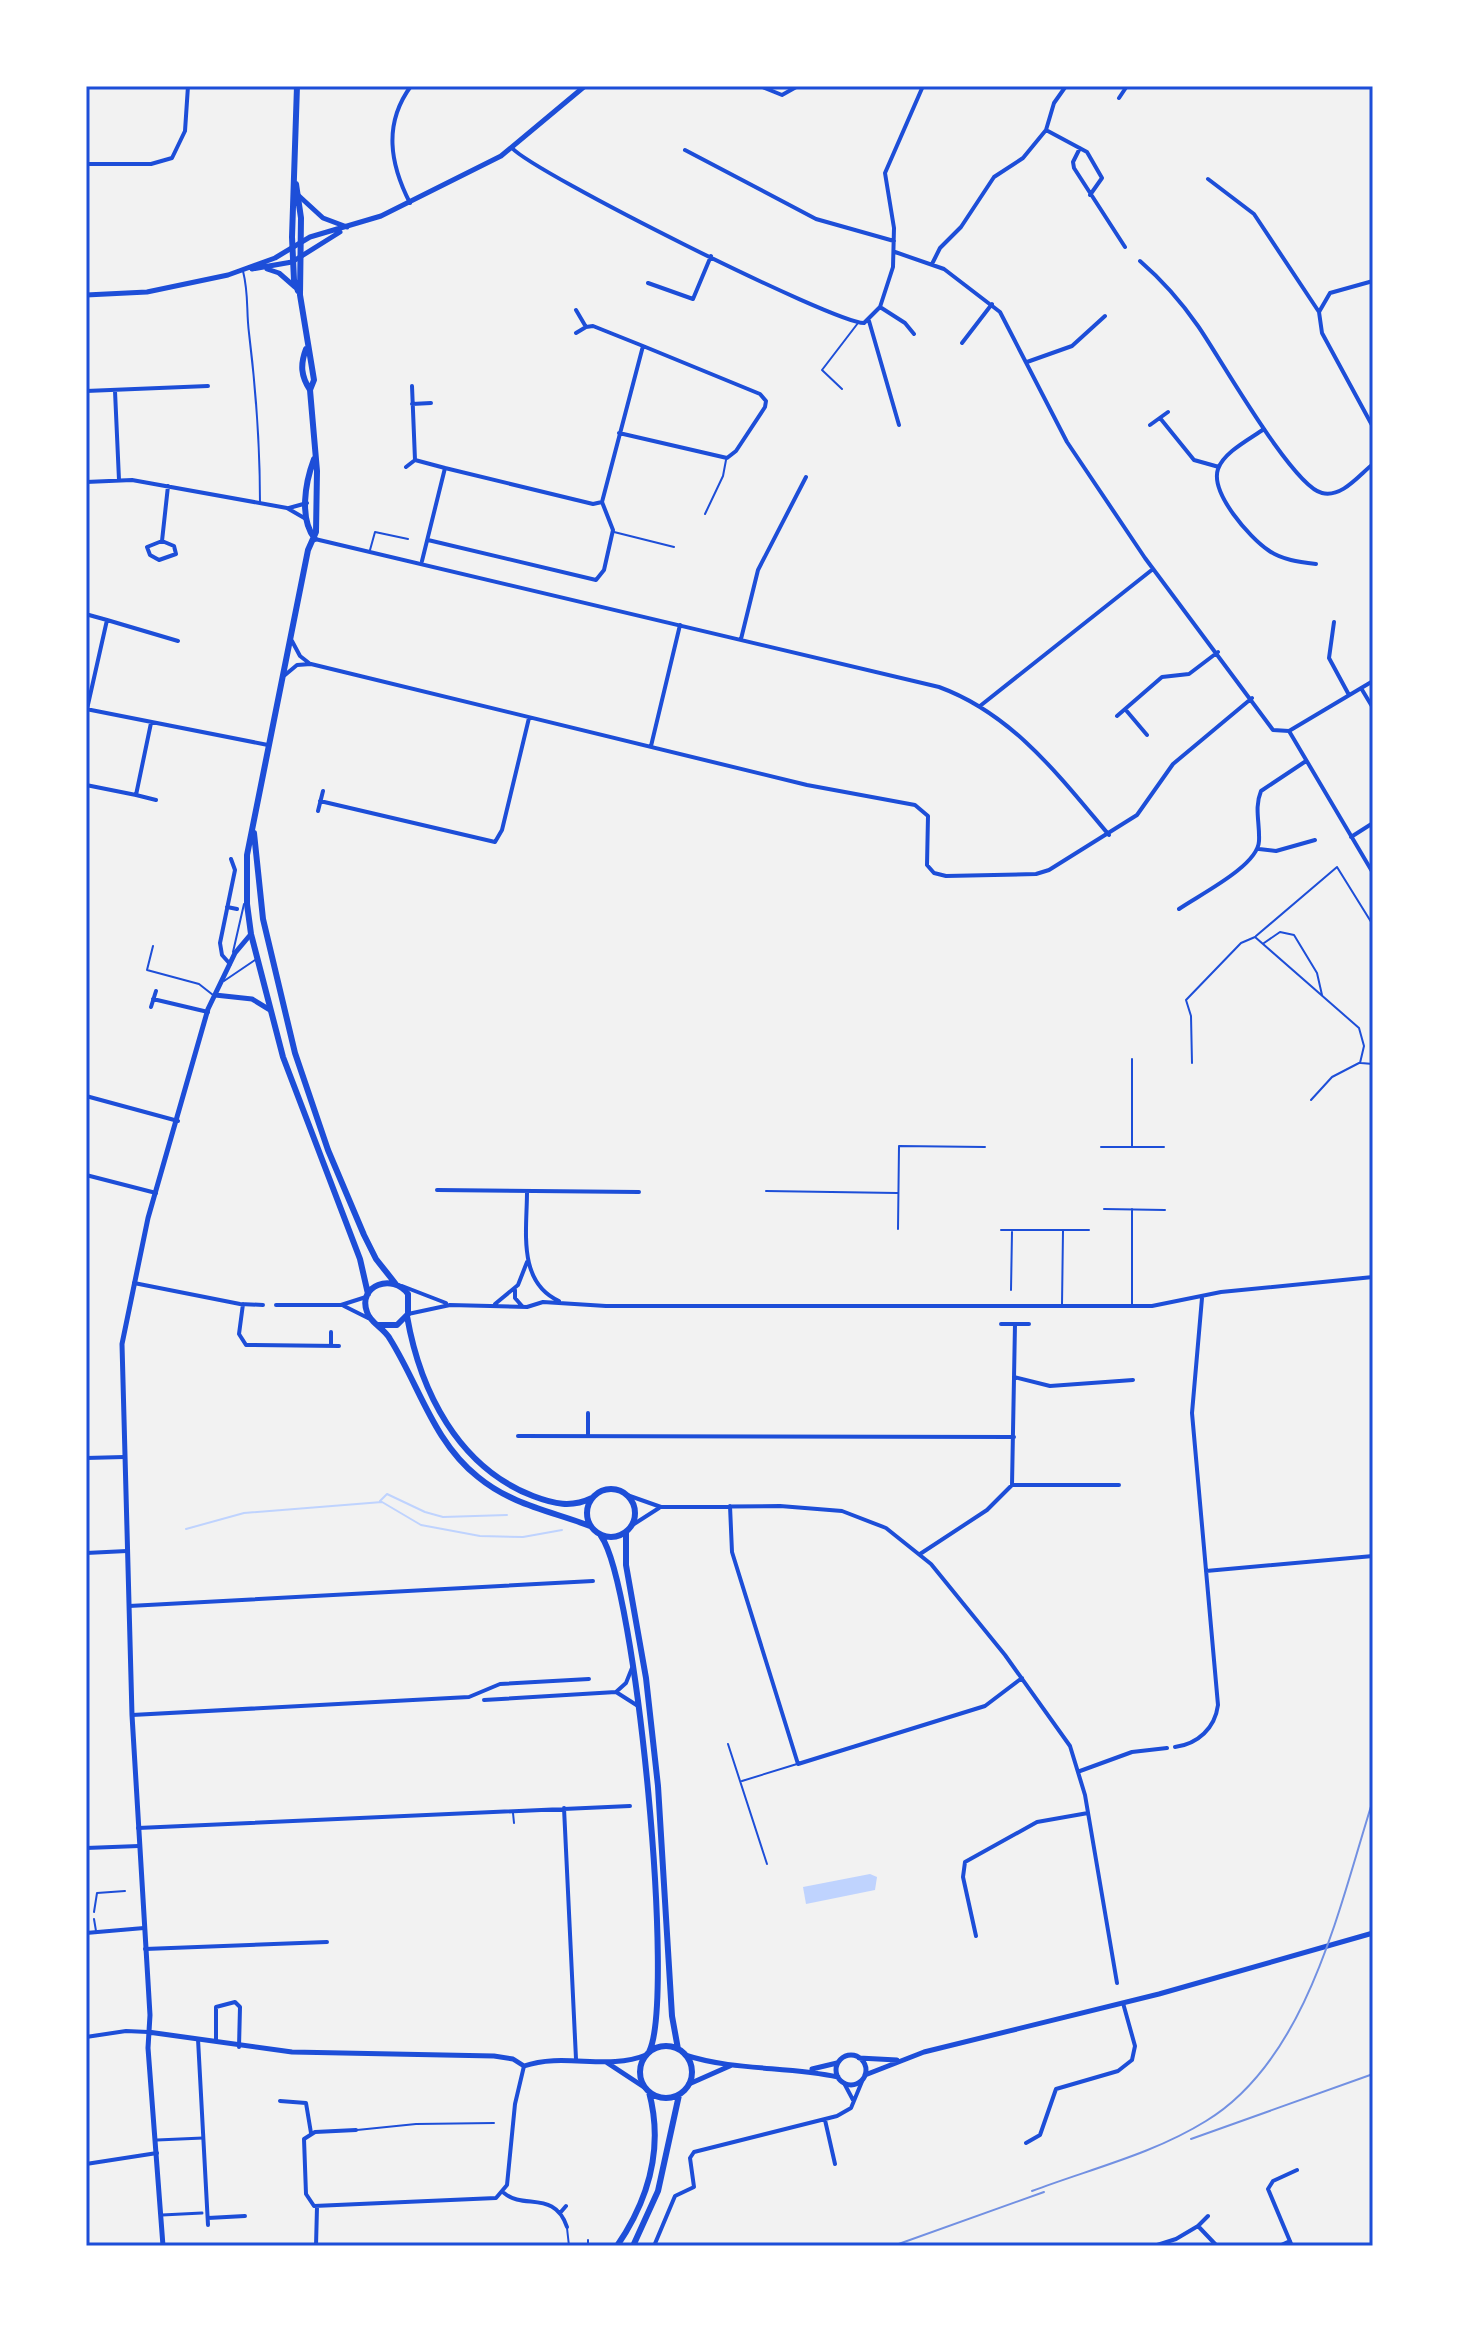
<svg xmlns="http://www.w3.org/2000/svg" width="1459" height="2332" viewBox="0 0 1459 2332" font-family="'DejaVu Sans',sans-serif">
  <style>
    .water { fill: #bfd3fe }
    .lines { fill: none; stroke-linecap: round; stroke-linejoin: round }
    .stream { stroke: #bfd3fe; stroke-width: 2 }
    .service { stroke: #1d4ed8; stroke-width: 2 }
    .pedestrian { stroke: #1d4ed8; stroke-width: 3 }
    .minor { stroke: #1d4ed8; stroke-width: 4 }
    .tertiary { stroke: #1d4ed8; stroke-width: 5 }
    .secondary { stroke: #1d4ed8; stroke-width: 5 }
    .primary { stroke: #1d4ed8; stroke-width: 6 }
    .rail { stroke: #7290e2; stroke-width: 2 }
    .neatline { fill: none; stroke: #1d4ed8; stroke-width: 3 }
  </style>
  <rect width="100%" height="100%" fill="#f2f2f2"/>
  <path class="water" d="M870,1874L877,1877L875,1890L806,1904L803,1887Z"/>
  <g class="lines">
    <path class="stream" d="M380,1501L387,1494L425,1512L443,1517L507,1515
      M186,1529L244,1513L382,1502L421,1525L480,1536L523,1537L562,1530"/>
    <path class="service" d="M243,271C249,295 246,310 249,333C256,390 260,445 260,503
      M842,389L822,370L858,323
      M705,514L723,476L726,460
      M614,532L674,547
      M370,550L375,532L408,539
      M1256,936L1337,867L1373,925
      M1264,943L1280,932L1294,935L1317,973L1322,995
      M153,946L147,970L199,984L213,995
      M233,952L244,904
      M224,981L255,960
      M1132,1059V1147
      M1192,1063L1191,1016L1186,1000L1241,943L1255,937L1359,1028L1364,1046L1360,1063
      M1361,1063L1373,1064
      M1311,1100L1332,1077L1359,1063
      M1101,1147H1164
      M766,1191L897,1193
      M1104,1209L1165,1210
      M898,1229L899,1146L985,1147
      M1001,1230H1089
      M1011,1290L1012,1232
      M1062,1305L1063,1231
      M1132,1305V1209
      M728,1744L767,1864
      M742,1781L797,1764
      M513,1813L514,1823
      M94,1912L97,1893L125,1891
      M94,1919L96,1931
      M357,2130L416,2124L494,2123
      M567,2228L569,2246
      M588,2240V2246"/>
    <path class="pedestrian" d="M157,2140L203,2138
      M162,2215L202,2213"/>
    <path class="minor" d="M760,86L782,95L798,86
      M1119,98L1127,86
      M1046,130L1087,152L1102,178L1090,195
      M1046,130L1054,103L1066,86
      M512,148C536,174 834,323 864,323L880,307L893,267L894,228L885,173L923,86
      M1080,148L1073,162L1074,168L1125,247
      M685,150L816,219L894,241
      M86,164H151L172,158L185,131L188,86
      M1208,179L1254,214L1319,312
      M410,203C390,164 383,124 411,86
      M895,252L944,269L1000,312L1067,442L1145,558L1273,730L1289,731L1373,681
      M1140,261C1162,280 1182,303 1198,326C1219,356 1292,486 1322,493C1342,498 1359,475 1373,464
      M932,264L940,248L961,227L994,177L1023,158L1046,130
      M1373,281L1330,293L1319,312L1322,333L1373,427
      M648,283L693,299L711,256
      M880,307L905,323L914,334
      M576,310L586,327L593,326L643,346L602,502
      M869,321L899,425
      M576,333L586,327
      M962,343L992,304
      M1027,362L1072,346L1105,316
      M412,386L415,460L445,468L422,561
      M86,391L208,386
      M115,391L119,480
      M412,404L431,403
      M1160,418L1194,460L1219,467
      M1150,425L1168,412
      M1264,429C1250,439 1224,452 1218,469C1210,493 1250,538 1268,550C1282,560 1299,562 1316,564
      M619,433L727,458L736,451L765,407L766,401L760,394L643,346
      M406,467L415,460
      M445,468L593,504L602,502
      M86,482L132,480L287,508L306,519
      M289,508L307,503
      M315,539L939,687C1013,714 1060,777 1109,835
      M428,540L596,580L604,570L613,530L602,502
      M162,541L147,547L150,555L159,560L176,554L174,546L162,541L168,486
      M89,615L107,620
      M1334,622L1329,658L1349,695
      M741,639L758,570L806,477
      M292,641L300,656L309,663
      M285,675L297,665L311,664L807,785L915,805L928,816L927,865L934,873L946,876L1036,874L1049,870L1137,815L1173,764L1252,698
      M1361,688L1373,708
      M980,706L1153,569
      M86,709L268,745
      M87,709L107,620L178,641
      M1125,709L1147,735
      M1117,716L1162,677L1189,674L1218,652
      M1289,731L1373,873
      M651,746L680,625
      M86,785L136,795L151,723
      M136,795L156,800
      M320,801L495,842L502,830L529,718
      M318,811L323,791
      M1351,837L1373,823
      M1259,849L1276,851L1315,840
      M227,907L237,909
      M1179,909C1199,895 1258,866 1259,841C1260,823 1254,808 1261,791L1306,761
      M230,964L222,955L220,943L235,870L231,859
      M153,999L208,1012
      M151,1007L156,991
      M86,1096L178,1121
      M86,1175L156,1193
      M437,1190L639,1192
      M527,1192C527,1230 517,1282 559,1301
      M134,1283L240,1304L263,1305
      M402,1286L446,1303
      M515,1290V1298L522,1306
      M243,1304L239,1334L246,1345L339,1346
      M495,1304L518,1285L527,1262
      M276,1305H341L366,1297
      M344,1306L368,1318
      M408,1314L450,1305L527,1307L543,1302L606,1306H1152L1221,1292L1373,1277
      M1001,1324H1029
      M331,1332V1346
      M1373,1349V1388
      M1014,1377L1050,1386L1133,1380
      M588,1413V1436
      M518,1436L1014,1437
      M86,1458L124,1457
      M1012,1485H1119
      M627,1495L661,1507L780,1506L842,1511L886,1528L931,1564L1005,1655L1070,1746L1085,1795L1117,1983
      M730,1506L732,1552L798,1764L985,1706L1022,1678
      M631,1526L659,1508
      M86,1553L127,1551
      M920,1554L987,1510L1012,1485L1015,1324
      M1206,1571L1373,1556
      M129,1606L593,1581
      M616,1692L626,1683L632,1668
      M484,1700L616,1692L638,1706
      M132,1715L469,1697L500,1684L589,1679
      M1175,1747C1198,1744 1215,1728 1218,1705L1192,1413L1202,1298
      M1080,1771L1132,1752L1167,1748
      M564,1808L576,2059
      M138,1828L630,1806
      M86,1848L139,1846
      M86,1933L144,1928
      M976,1936L963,1877L965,1862L1037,1822L1088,1813
      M145,1949L327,1942
      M86,2037L126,2031L148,2032
      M198,2039L208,2225
      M216,2041V2007L235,2002L240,2007L239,2047
      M844,2083L853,2100
      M280,2101L306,2103L311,2133
      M825,2120L835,2164
      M356,2130L315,2132L304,2139L306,2194L314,2206L496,2198L507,2185L515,2104L524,2066
      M1026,2143L1040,2135L1056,2089L1118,2071L1132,2060L1135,2046L1123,2003
      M86,2164L157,2153
      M504,2193C524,2210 555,2190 567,2227
      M560,2213L566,2206
      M208,2218L245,2216
      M1198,2226L1208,2216
      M316,2246L317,2207
      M654,2246L675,2196L694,2187L690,2158L694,2152L837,2116L851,2108L863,2079
      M1154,2246L1176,2239L1198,2226L1217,2246
      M1279,2246L1290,2241
      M1292,2246L1268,2189L1273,2181L1297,2170"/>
    <path class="tertiary" d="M215,995L252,999L270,1010
      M148,2032L292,2052L494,2056L513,2059L524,2066C564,2052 607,2071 646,2055
      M606,2062L644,2087
      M163,2246L148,2048L150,2015L132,1715L122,1344L148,1218L208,1009L235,953L251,934"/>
    <path class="secondary" d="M299,196L323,218L347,227
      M252,269L292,262L340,232
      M267,269L279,273L295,287
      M86,295L147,292L228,275L275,258L310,237L381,216L501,156L585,86
      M685,2055C734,2071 788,2066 838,2077
      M836 2070a15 15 0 1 1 30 0a15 15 0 1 1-30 0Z
      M859,2058L897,2060
      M812,2069L837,2063
      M865,2075L924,2052L1159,1994L1373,1933
      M689,2084L732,2065"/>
    <path class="primary" d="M297,86L292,237L294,280L298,291
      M296,184L301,218L300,295L314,380L310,390L317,471L316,532L308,550L247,855V904L251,934L283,1057L360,1259L368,1294
      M306,349C300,365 301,376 310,390
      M314,459C305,483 299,519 315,539
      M254,833L263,919L295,1053L328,1150L364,1235L376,1259L395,1283
      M407,1316C420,1391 458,1467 533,1496C554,1504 571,1508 592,1498
      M378,1325H397L408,1314V1294C393,1273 357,1285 367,1312C370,1323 384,1328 390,1339C420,1387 433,1441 478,1477C512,1505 551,1511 590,1526
      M587 1513a24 24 0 1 1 48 0a24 24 0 1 1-48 0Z
      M626,1532V1565L646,1678L658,1786L672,2016L678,2049
      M601,1536C636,1584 676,1999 649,2052
      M640 2072a26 26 0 1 1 52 0a26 26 0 1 1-52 0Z
      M617,2246C649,2199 664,2148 649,2092
      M633,2246L658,2191L679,2095"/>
    <path class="rail" d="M1191,2139L1373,2074
      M1032,2191C1090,2169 1153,2154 1206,2121C1308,2059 1339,1907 1373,1800
      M893,2246L1044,2192"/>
  </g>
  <rect width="1459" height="2332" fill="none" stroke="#ffffff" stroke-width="176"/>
  <rect x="88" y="88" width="1283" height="2156" class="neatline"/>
</svg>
